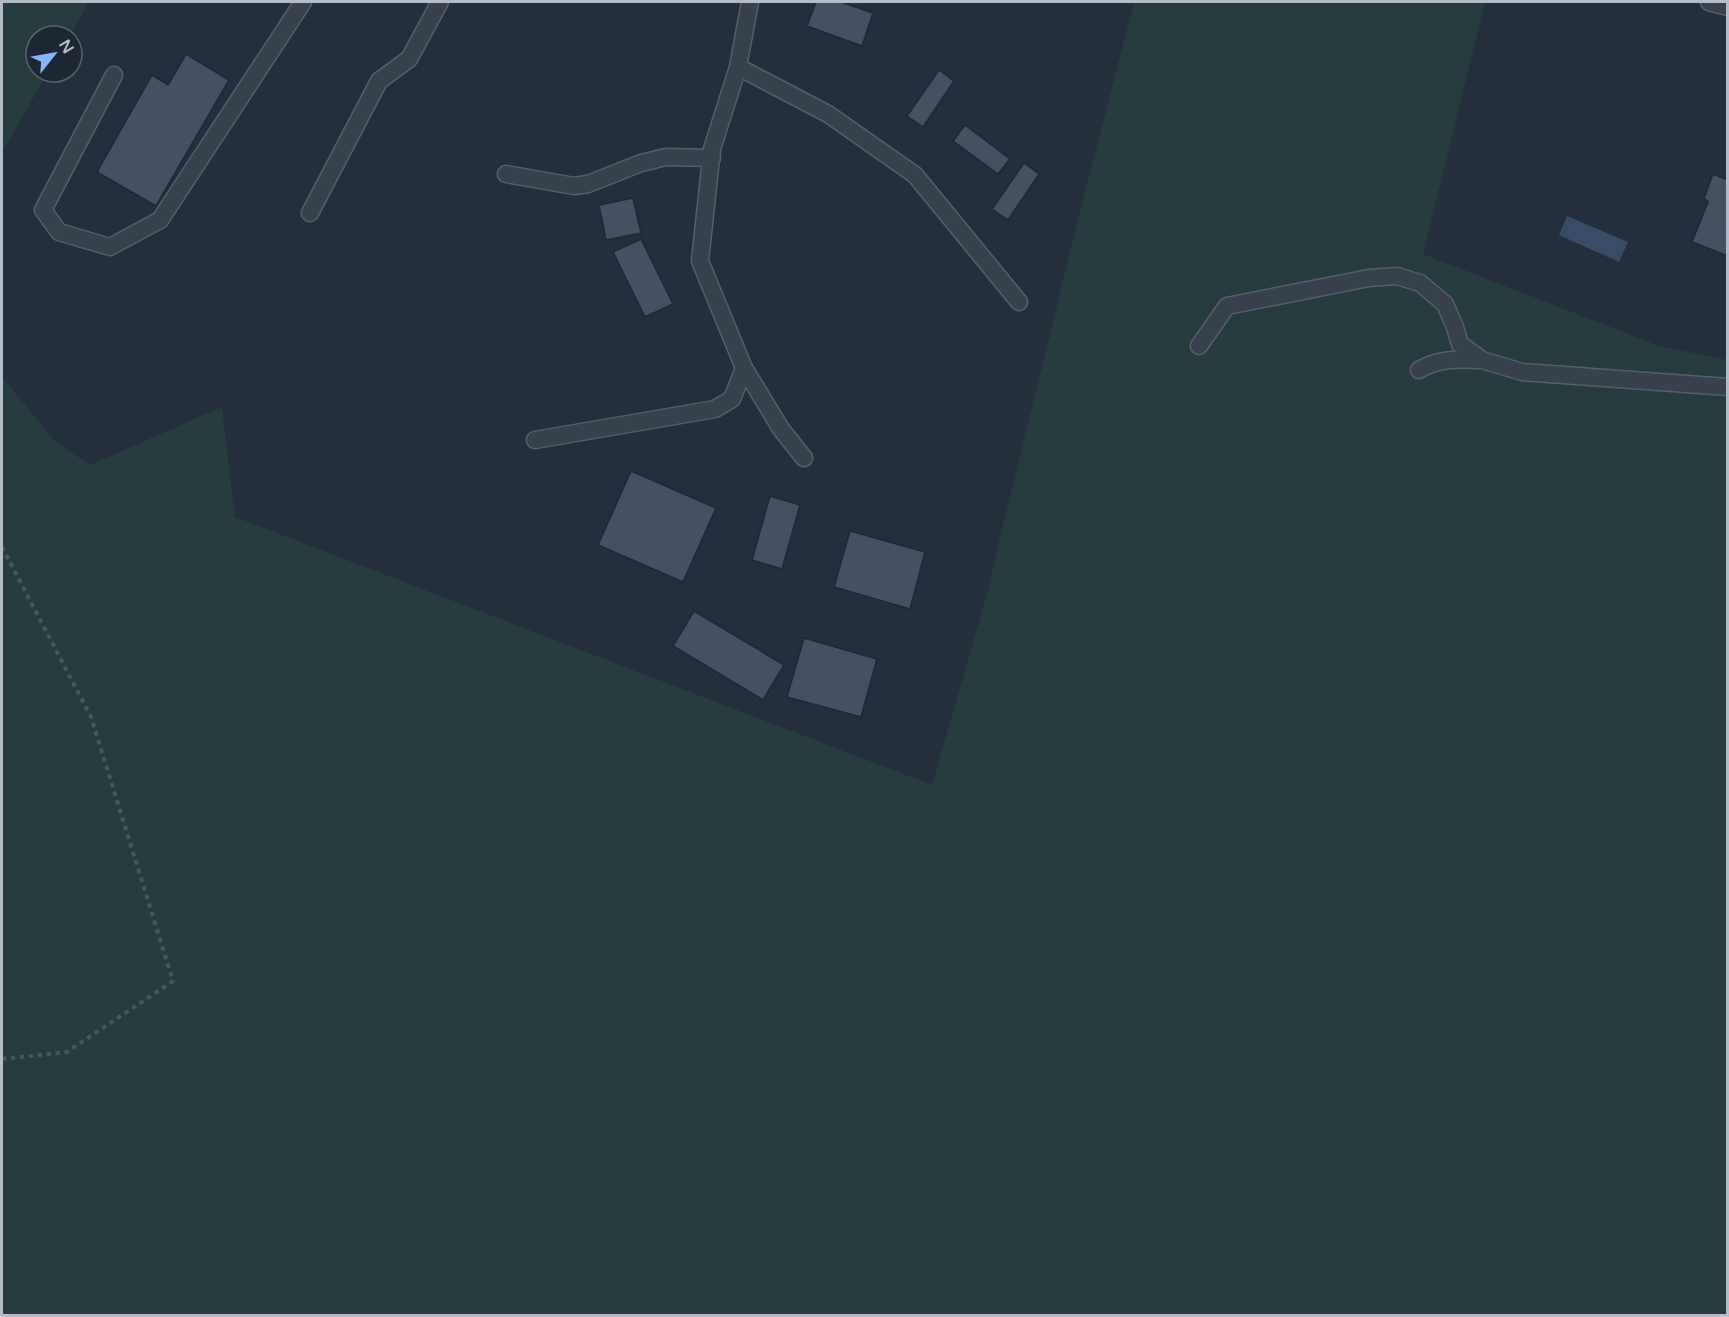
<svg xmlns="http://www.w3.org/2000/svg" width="1729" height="1317" viewBox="0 0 1729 1317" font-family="'Varela Round',sans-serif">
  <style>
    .green { fill: #263c3f }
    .water { fill: #394c67 }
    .building { fill: #455162; stroke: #1f2835; stroke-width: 1.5 }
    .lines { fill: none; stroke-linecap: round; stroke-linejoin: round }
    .service-casing { stroke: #565f6c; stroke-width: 19 }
    .path { stroke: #44595c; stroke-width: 4; stroke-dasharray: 4.5 4.5; stroke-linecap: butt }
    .service { stroke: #38414e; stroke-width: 16 }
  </style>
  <rect width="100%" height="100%" fill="#242f3e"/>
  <path class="green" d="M2,2H89L69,36H36V72H48L2,152Z
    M1134,2H1485L1423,254L1659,346L1727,360V1315H2V377L56,442L90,465L222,407L235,517L932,785L990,584L995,558L1080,212Z"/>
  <path class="water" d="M1567,216L1628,242L1619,262L1559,235Z"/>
  <path class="building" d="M816,2H841L873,13L862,46L807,26Z
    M186,54L229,80L156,206L97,172L152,75L168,85Z
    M939,70L954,81L923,127L907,116Z
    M965,125L1010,159L998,174L953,141Z
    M1024,163L1039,174L1008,220L992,209Z
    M1713,174L1728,180V256L1692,242L1708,202L1704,198Z
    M633,198L641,233L606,240L599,205Z
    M641,239L673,304L645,317L613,252Z
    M631,471L716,508L683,582L598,545Z
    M770,496L800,505L782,569L752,560Z
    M850,531L925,552L910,609L834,587Z
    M694,611L784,665L763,700L673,646Z
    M804,638L877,659L861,717L787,697Z"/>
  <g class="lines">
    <g class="service-casing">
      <path id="service" d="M750,2L738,67L712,149L700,261L744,368L781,429L804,458
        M1709,2L1728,7
        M738,67L828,114L915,175L1019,302
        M114,75L43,210L59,232L110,247L160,220L303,2
        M506,174L574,186L588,184L641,163L666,157L712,158
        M310,213L379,81L409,59L440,2
        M1199,346L1227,306L1369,278L1397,276L1420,283L1445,304L1455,327L1460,344L1482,360L1522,372L1728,387
        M1419,370C1439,358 1459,359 1482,360
        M535,440L715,409L732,399L744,368"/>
    </g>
    <path class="path" d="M2,547L91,717L173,981L67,1052L2,1059"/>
    <use href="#service" class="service"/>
  </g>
  <rect width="1729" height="1317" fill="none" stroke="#b4bcc9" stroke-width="6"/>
  <g transform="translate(54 54) rotate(59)"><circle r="28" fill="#1d2633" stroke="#59626f" stroke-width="1.5"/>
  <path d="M0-4.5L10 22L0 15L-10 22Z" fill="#8ab4f8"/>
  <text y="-9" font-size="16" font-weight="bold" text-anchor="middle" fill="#b4bcc9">N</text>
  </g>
</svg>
